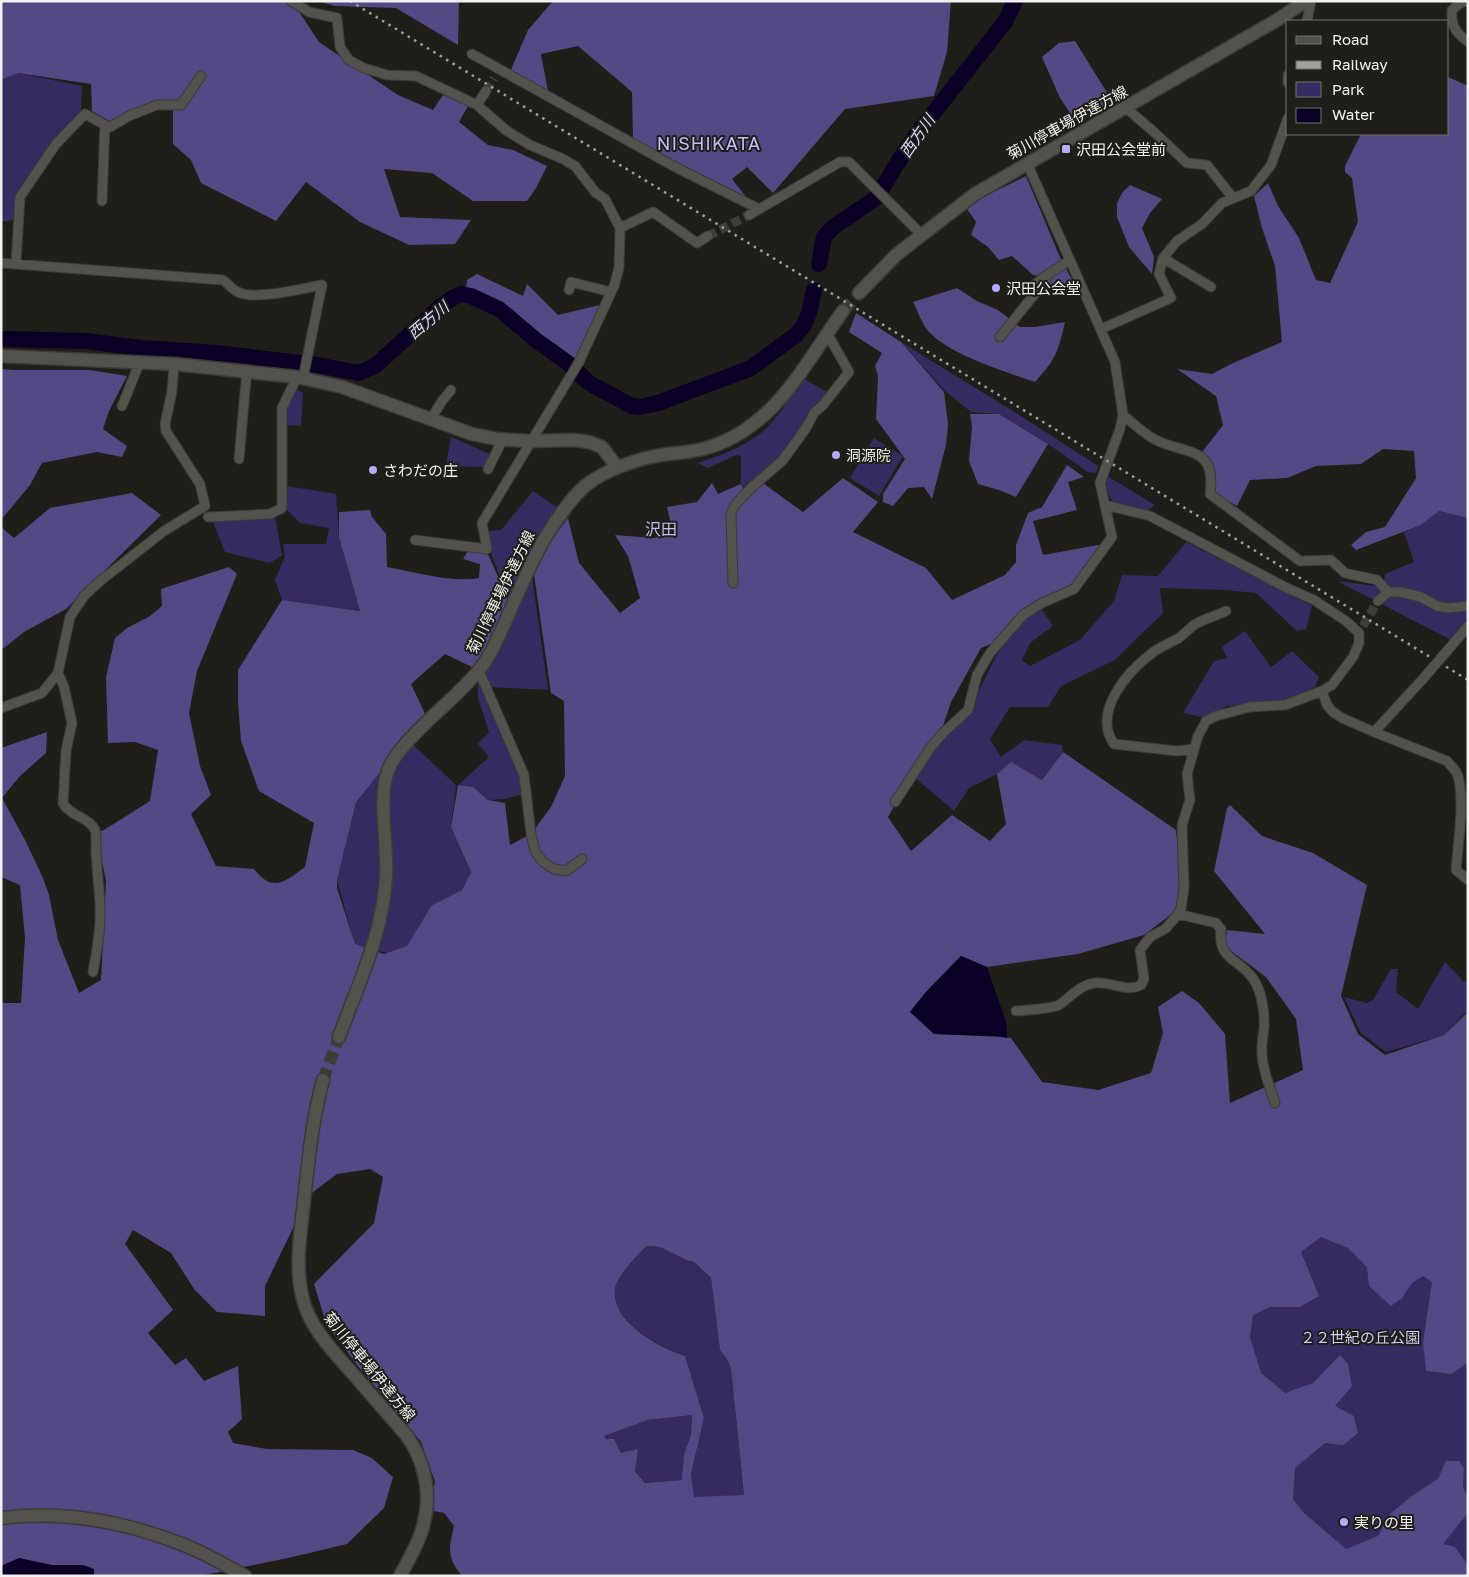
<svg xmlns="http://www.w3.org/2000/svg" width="1469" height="1577" viewBox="0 0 1469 1577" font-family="'Golos Text','Noto Sans JP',sans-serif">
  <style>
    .green { fill: #352b61 }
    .forest { fill: #524985; fill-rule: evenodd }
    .water { fill: #0b0127 }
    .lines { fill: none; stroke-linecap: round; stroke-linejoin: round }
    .river { stroke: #0b0127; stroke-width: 16 }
    .street-tunnel { stroke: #3e3e38; stroke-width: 9; stroke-dasharray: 9 4.5; stroke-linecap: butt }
    .secondary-tunnel { stroke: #3e3e38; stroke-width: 12; stroke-dasharray: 12 6; stroke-linecap: butt }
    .street-casing { stroke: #3c3b37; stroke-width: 11 }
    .secondary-casing { stroke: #3c3b37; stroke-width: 15 }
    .street { stroke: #53524c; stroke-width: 9 }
    .secondary { stroke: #53524c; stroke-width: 12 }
    .rail { stroke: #a1a09c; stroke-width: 2.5; stroke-dasharray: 2.5 5; stroke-linecap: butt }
    .street-bridge-casing { stroke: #3c3b37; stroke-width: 11; stroke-linecap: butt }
    .street-bridge { stroke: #53524c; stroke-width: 9 }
    .poi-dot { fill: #b4acf9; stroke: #1f1e18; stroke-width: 2 }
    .labels { text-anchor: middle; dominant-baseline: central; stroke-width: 4; stroke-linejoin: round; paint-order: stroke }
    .street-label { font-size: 15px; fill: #f1f0ed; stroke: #1f1e18 }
    .poi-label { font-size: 15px; fill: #f1f0ed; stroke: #1f1e18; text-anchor: start }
    .park-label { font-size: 15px; fill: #cfccf1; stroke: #1f1e18 }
    .water-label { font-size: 16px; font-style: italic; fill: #d8d6fb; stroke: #1f1e18 }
    .neighbourhood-label { font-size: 16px; fill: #c2bcf6; stroke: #1f1e18 }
    .quarter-label { font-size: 18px; letter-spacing: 1px; fill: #c2bcf6; stroke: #1f1e18 }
  </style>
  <rect width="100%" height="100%" fill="#1f1e18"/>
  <path class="green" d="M18,73L82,86L81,111L56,139L16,195L15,220L1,222V80Z
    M901,342L1021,416L1098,466L1096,473L1088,472L1048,444L999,414L971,412L944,390Z
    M802,378L831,394L782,461L747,491L741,483V456L736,455L708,468L697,463C723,455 757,442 774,420C785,407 793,392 802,378Z
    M295,389L303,393L301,426L286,425L287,402Z
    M451,437L492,455L487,467L446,466Z
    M874,438L903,456L879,496L850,478Z
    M1107,476L1155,505L1148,510L1113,503L1105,487Z
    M287,486L336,494L339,537L360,611L282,600L275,580L285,556L283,544H326L329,528L300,523L286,509Z
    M533,491L558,508L536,538L508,599L490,550L487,531L501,530Z
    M1439,511L1464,517L1468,520V617L1451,640L1337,581L1383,587L1385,574L1414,562L1404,532L1421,525Z
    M275,517L282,555L270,563L225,552L212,519H260Z
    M1186,542L1312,606L1306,629L1297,631L1256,593L1225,590L1160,588L1163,613L1115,660L1061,686L1048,707H1010L990,739L1001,757L1024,740L1062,745L1063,752L1042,780L1011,763L997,774L969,788L954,811L913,776L939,738L967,715L1002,644L1025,616L1040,607L1053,626L1030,643L1022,660L1030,666L1080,640L1114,601L1122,575L1158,576Z
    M532,577L548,690L490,687L483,670L495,656Z
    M1245,631L1271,667L1292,651L1319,677L1315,687L1309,690L1305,696L1277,703L1227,706L1206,718L1183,713L1214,661L1227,658L1222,647Z
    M478,682L514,752L527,793L504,799L488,800L473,787L458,785L489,757L478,744L489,732L478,698Z
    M407,739L456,785L451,827L471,872L462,890L432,905L425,922L407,946L389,953L372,950L355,945L337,880L356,801Z
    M1445,962L1464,982L1468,981V1010L1444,1035L1386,1052L1361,1033L1344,997L1367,1003L1373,1000L1391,969H1398L1396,992L1418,1009Z
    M1298,1216L1418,1249L1468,1360V1576L1393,1538L1338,1562L1279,1505L1274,1407L1239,1337Z
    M647,1246L660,1247L686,1260L694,1262L711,1278L720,1350L728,1361L731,1369L744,1495L694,1498L691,1474L704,1418L685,1356C660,1347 611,1322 615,1289C616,1277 638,1254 647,1246Z
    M692,1415L691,1435L684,1454L683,1480L645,1483L621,1453L614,1440L606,1439L604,1436L648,1420Z"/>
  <path class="forest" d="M1,1H292L319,42L398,95L433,110L443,95L468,106L459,122L488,145L513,150L547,166L536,188L527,201H473L432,173L384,169L400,217L471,220L455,244L409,245L360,222L306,182L276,221L201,183L191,160L173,144V110L157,105L111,122L92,111L91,84L18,73L1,80Z
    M317,1H459L458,45L396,8L335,6Z
    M553,1H951L947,52L934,96L845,109L773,193L747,167L732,179L753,206L633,141L632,92L578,46L541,54L548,91L510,72L528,30Z
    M1075,41L1106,91L1110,103L1093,115L1075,121L1059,96L1042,57L1059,43Z
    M1448,77L1468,86V520L1464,517L1439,511L1421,525L1356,550L1351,545L1366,532L1385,527L1416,478L1414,451L1383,449L1361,464L1316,466L1287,478L1250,480L1237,506L1215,494L1214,471L1202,452L1223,425L1216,396L1177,369L1212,374L1231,364L1282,342L1275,266L1262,228L1254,196L1268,183L1278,206L1299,238L1316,280L1330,283L1358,222L1352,178L1345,172V166L1361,134H1448Z
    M1026,176L1059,255L1080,295H1061L1044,277L1033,275L1012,256L999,260L988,247L971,235L976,222L965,206Z
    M1130,185L1162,199L1150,213L1142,228L1154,257L1152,274L1129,247L1117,217V203L1122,193Z
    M477,274L523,296L527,284L558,315L600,305L574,361L543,343L500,306L466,290L467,280Z
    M957,288L977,301L998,310L1020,327H1035L1065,322C1058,352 1056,359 1035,382C1004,371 953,356 930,333C922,325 918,311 913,302Z
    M856,313L901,342L944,392L948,424L946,445L932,499L924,487L908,488L893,506L883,502V494L905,459L876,419L878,376L875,366L882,353L849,332Z
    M1,369L15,370H90L127,376L109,411L103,429L127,446L122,457L97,452L42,463L30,485L1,520Z
    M970,414H999L1048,444L1016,497L999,490L978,484L969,461L972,427Z
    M1067,465L1084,477L1068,482L1077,510L1033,521L1043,555L1104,544L1071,588L1040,599L998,641L981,648L951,702L939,738L908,782L888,817L911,851L952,815L990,841L1006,824L997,774L1011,762L1042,780L1063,752L1176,830L1181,867L1177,910L1144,935L1078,954L987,967L961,956L926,992L912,1009L934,1034L1003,1037L996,1036L1011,1038L1042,1082L1098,1090L1151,1073L1163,1033L1158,1007L1182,991L1199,1003L1225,1034L1230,1103L1303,1070L1296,1019L1266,977L1227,948L1225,941L1227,930L1265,934L1214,871L1227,808L1230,805L1262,836L1313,853L1367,885L1341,996L1358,1034L1385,1055L1444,1035L1468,1012V1362L1452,1374L1426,1371L1423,1342L1432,1282L1423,1276L1412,1283L1402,1298L1391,1306L1369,1286L1367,1267L1348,1248L1321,1237L1301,1252L1319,1296L1300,1307H1270L1253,1315L1250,1337L1261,1373L1285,1393L1313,1383L1340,1355L1348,1364L1352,1386L1335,1406L1354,1416L1358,1433L1343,1445L1325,1443L1295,1468L1293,1499L1303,1512L1346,1549L1378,1536L1391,1513L1413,1495L1438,1479L1446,1461H1459L1464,1468L1463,1487L1468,1498V1513L1443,1544L1455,1547L1468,1565V1576H462C446,1556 449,1549 454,1526L444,1513L429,1510L435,1482L421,1442L357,1365L326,1323L314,1284L374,1223L383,1177L370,1169L337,1174L309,1195L265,1286V1316L217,1312L194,1289L171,1253L133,1230L125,1244L173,1310L148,1333L175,1365L186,1358L204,1381L238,1366L242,1419L228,1432L233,1443L267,1449L353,1450L372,1458L393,1477L384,1508L347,1544L288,1558L199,1576H1V1003H21L25,938L20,885L1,877V748L47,732L46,753L19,777L2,798L25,840L43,878L49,895L58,940L79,993L101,980L106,881L96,833L104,830L150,801L158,750L135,742L108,743L106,677L115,638L127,628L150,616L162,606L161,589L229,567L237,574L197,671L189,713L200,766L211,795L191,814L216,866L254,869C273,893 284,882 305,867L314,823L259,791L241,741L238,702V670L282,600L360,611L339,537V512L370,510L372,517L386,534L387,567C415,572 453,583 479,578L480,564L463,559L468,550L487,552L508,599L499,625L476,669L445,654L411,684L426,716L356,802L337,880V888L355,944L384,954L407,946L432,905L462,890L471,872L451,827L458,785L473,787L488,800L505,803L510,845L531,834L551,807L565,776L564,701L551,693L534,574L552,539L568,518L579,563L620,613L640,598L628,556L615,535L654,538L673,532L667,507L697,502L712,483L718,494L741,484L746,493L760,481L803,512L843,478L878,502L853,532L926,568L952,600L1005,575L1016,562V545L1028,513L1042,507ZM647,1246L660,1247L686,1260L694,1262L711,1278L720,1350L728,1361L731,1369L744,1495L694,1497L691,1474L704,1418L685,1356C659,1347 611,1322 615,1289C616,1277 638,1254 647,1246ZM692,1415L691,1435L684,1454L682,1480L645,1483L635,1471L638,1449L621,1453L614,1439H606L604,1436L648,1420Z
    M132,493L161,515L66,609L24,632L4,648L1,647V527L14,538L50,508Z"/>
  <path class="water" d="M961,956L987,967L1007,1025V1038L996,1036L934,1034L910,1012L926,992Z
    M19,1558L52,1565H83L94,1569V1576H1V1566Z"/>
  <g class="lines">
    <path class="river" d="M819,264L824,237L832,228L876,198L905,151L923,126L1005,22L1015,1
      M1,339L86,341L141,348L217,353L317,365L359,373L375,366L441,306L454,297L461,294L471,296L499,309L537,341L568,363L589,383L632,406L640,407L658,403L751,368L796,335L804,325L809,313L814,290"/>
    <path class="street-tunnel" d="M486,91L494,78
      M708,236L749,215
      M1363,626L1378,601"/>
    <path class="secondary-tunnel" d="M843,311L859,293
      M323,1080L339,1037"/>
    <g class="street-casing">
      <path id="street" d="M291,1L309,12L337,18L340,47L349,60L364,68L387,75L416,76L477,105L507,131L530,145L563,159L575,166L596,193L605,199L620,228L619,268L614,286L579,362L482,523L487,549L415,540
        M1468,1L1460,3L1452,10C1451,26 1455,32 1468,42
        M1307,21L1311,1
        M472,54L677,168L759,209
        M1288,75V83
        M477,105L486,91
        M1126,108L1154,132L1187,163L1207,165L1233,198
        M105,125L110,127L129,116L157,105H181L201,76
        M749,215L840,162H849L922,235
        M620,228L653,212L697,243L708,236
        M1163,258L1211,287
        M1,263L223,280C228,283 232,290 238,292C254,301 303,288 322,285L303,378
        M16,264L20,197L56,144L85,114L105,125L102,201
        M1030,288L1042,279
        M569,290L571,282L611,292
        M1101,329L1171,298L1159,274L1163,258L1177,241L1202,224L1222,203L1251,191L1271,165L1288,118
        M1000,337L1046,280L1044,277L1070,260
        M122,406L140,362
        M1123,415C1134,424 1146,436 1158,441C1190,455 1216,447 1210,494L1300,561L1331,560L1345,573L1377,580L1388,592H1400L1421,597L1437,606L1448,608L1468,606
        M431,419L442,401L451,390
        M239,459L247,370
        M488,469L503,439
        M208,517L270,514L282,508V408L297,377
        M733,583L731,514L735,505L751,488L783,460L806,428L814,413L823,405L849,372L827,333
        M1378,601L1388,592
        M1453,644L1468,626
        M479,671L524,775L531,834L535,851L543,862L554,869L566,871L582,859
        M58,673L64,687L72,723L66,751L63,803C70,817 92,817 96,833C95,858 99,882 100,906C101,928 97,950 93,972
        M1322,691L1327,705L1333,712L1342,718L1374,732L1447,761C1452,767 1458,772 1459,780C1464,806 1458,844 1456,870L1468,880
        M1,708L42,693L58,673L70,617L84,596L99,582L164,531L205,506L200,484L166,431L165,424L172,391L174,364
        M1374,732L1422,680
        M1194,749L1177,751L1114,744C1092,712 1127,672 1152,653C1160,647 1170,643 1179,638C1184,634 1189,629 1194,625C1203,619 1216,616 1226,611
        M895,802L931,747L943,733L968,710L977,675L990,653L1023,615L1042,603L1074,589L1112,537L1100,483L1120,429L1123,415L1115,362L1027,163
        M1178,914L1216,923L1221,929C1217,961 1240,958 1254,980C1262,992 1265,1014 1264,1028C1263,1037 1261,1046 1262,1055C1263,1072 1270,1087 1275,1103
        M1016,1011C1027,1010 1051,1009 1059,1005C1071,997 1079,985 1095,983C1111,981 1126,993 1141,985L1144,979L1140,950L1150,937L1165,929L1174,919L1181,909L1184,888L1182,825L1190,800L1187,774L1198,736L1206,721L1216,716L1250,707L1285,705L1322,691L1332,685L1353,657L1359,643V633L1346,621L1314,600L1285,587L1150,516L1105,505"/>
    </g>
    <g class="secondary-casing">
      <path id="secondary" d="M859,293L896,255L975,194L1277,20L1306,1
        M1,356L174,364L297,377L342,387L472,434L497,439L531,441L574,440L589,442L602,447L617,467
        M339,1037C358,985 383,933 386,877C388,845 379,808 386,777C394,741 459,699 482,666C493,652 499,635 506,620C523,582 538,543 564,510C570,501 578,492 586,485C605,471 629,462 651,457C668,453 687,453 703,449C774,430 803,366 843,311
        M323,1080C313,1117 309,1154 305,1192C301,1231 291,1279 309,1316C319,1337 339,1358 355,1376C372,1396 390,1416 407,1436C424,1460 432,1493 424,1522C420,1541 409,1559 400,1576
        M1,1518C63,1510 126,1522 184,1545C205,1553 225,1565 245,1576"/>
    </g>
    <use href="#street" class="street"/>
    <use href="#secondary" class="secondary"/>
    <path class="rail" d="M350,1L1468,680"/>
    <g class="street-bridge-casing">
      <path id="street-bridge" d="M1422,680L1453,644"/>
    </g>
    <use href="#street-bridge" class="street-bridge"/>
  </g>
  <g class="poi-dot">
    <rect x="1061" y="144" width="10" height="10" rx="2.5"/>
    <circle cx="996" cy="288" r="5"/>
    <circle cx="836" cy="455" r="5"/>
    <circle cx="373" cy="470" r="5"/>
    <circle cx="1344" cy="1522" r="5"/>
  </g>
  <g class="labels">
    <g class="street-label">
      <text transform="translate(1067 122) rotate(-29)">菊川停車場伊達方線</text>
      <text transform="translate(500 592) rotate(-64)">菊川停車場伊達方線</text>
      <text transform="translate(370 1366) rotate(51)">菊川停車場伊達方線</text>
    </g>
    <g class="poi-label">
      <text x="1076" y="149">沢田公会堂前</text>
      <text x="1006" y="288">沢田公会堂</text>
      <text x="846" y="455">洞源院</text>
      <text x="383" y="470">さわだの庄</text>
      <text x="1354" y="1522">実りの里</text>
    </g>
    <g class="park-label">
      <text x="1360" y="1337">２２世紀の丘公園</text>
    </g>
    <g class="water-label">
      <text transform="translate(917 136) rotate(-55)">西方川</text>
      <text transform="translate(428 320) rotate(-40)">西方川</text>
    </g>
    <g class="neighbourhood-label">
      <text x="661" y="529">沢田</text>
    </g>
    <g class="quarter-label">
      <text x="709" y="143">NISHIKATA</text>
    </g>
  </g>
  <rect width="1469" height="1577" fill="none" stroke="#f1f0ed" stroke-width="5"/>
  <rect x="1286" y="20" width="162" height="115" fill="#1f1e18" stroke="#73726d"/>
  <rect x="1296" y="36" width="25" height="8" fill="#53524c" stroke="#73726d"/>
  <text x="1332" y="45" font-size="15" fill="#f1f0ed">Road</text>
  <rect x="1296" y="61" width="25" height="8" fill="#a1a09c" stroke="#73726d"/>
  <text x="1332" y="70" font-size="15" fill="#f1f0ed">Railway</text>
  <rect x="1296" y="82" width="25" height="15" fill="#352b61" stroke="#73726d"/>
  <text x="1332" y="95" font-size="15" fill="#f1f0ed">Park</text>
  <rect x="1296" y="108" width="25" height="15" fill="#0b0127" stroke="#73726d"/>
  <text x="1332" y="120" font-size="15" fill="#f1f0ed">Water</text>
</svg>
